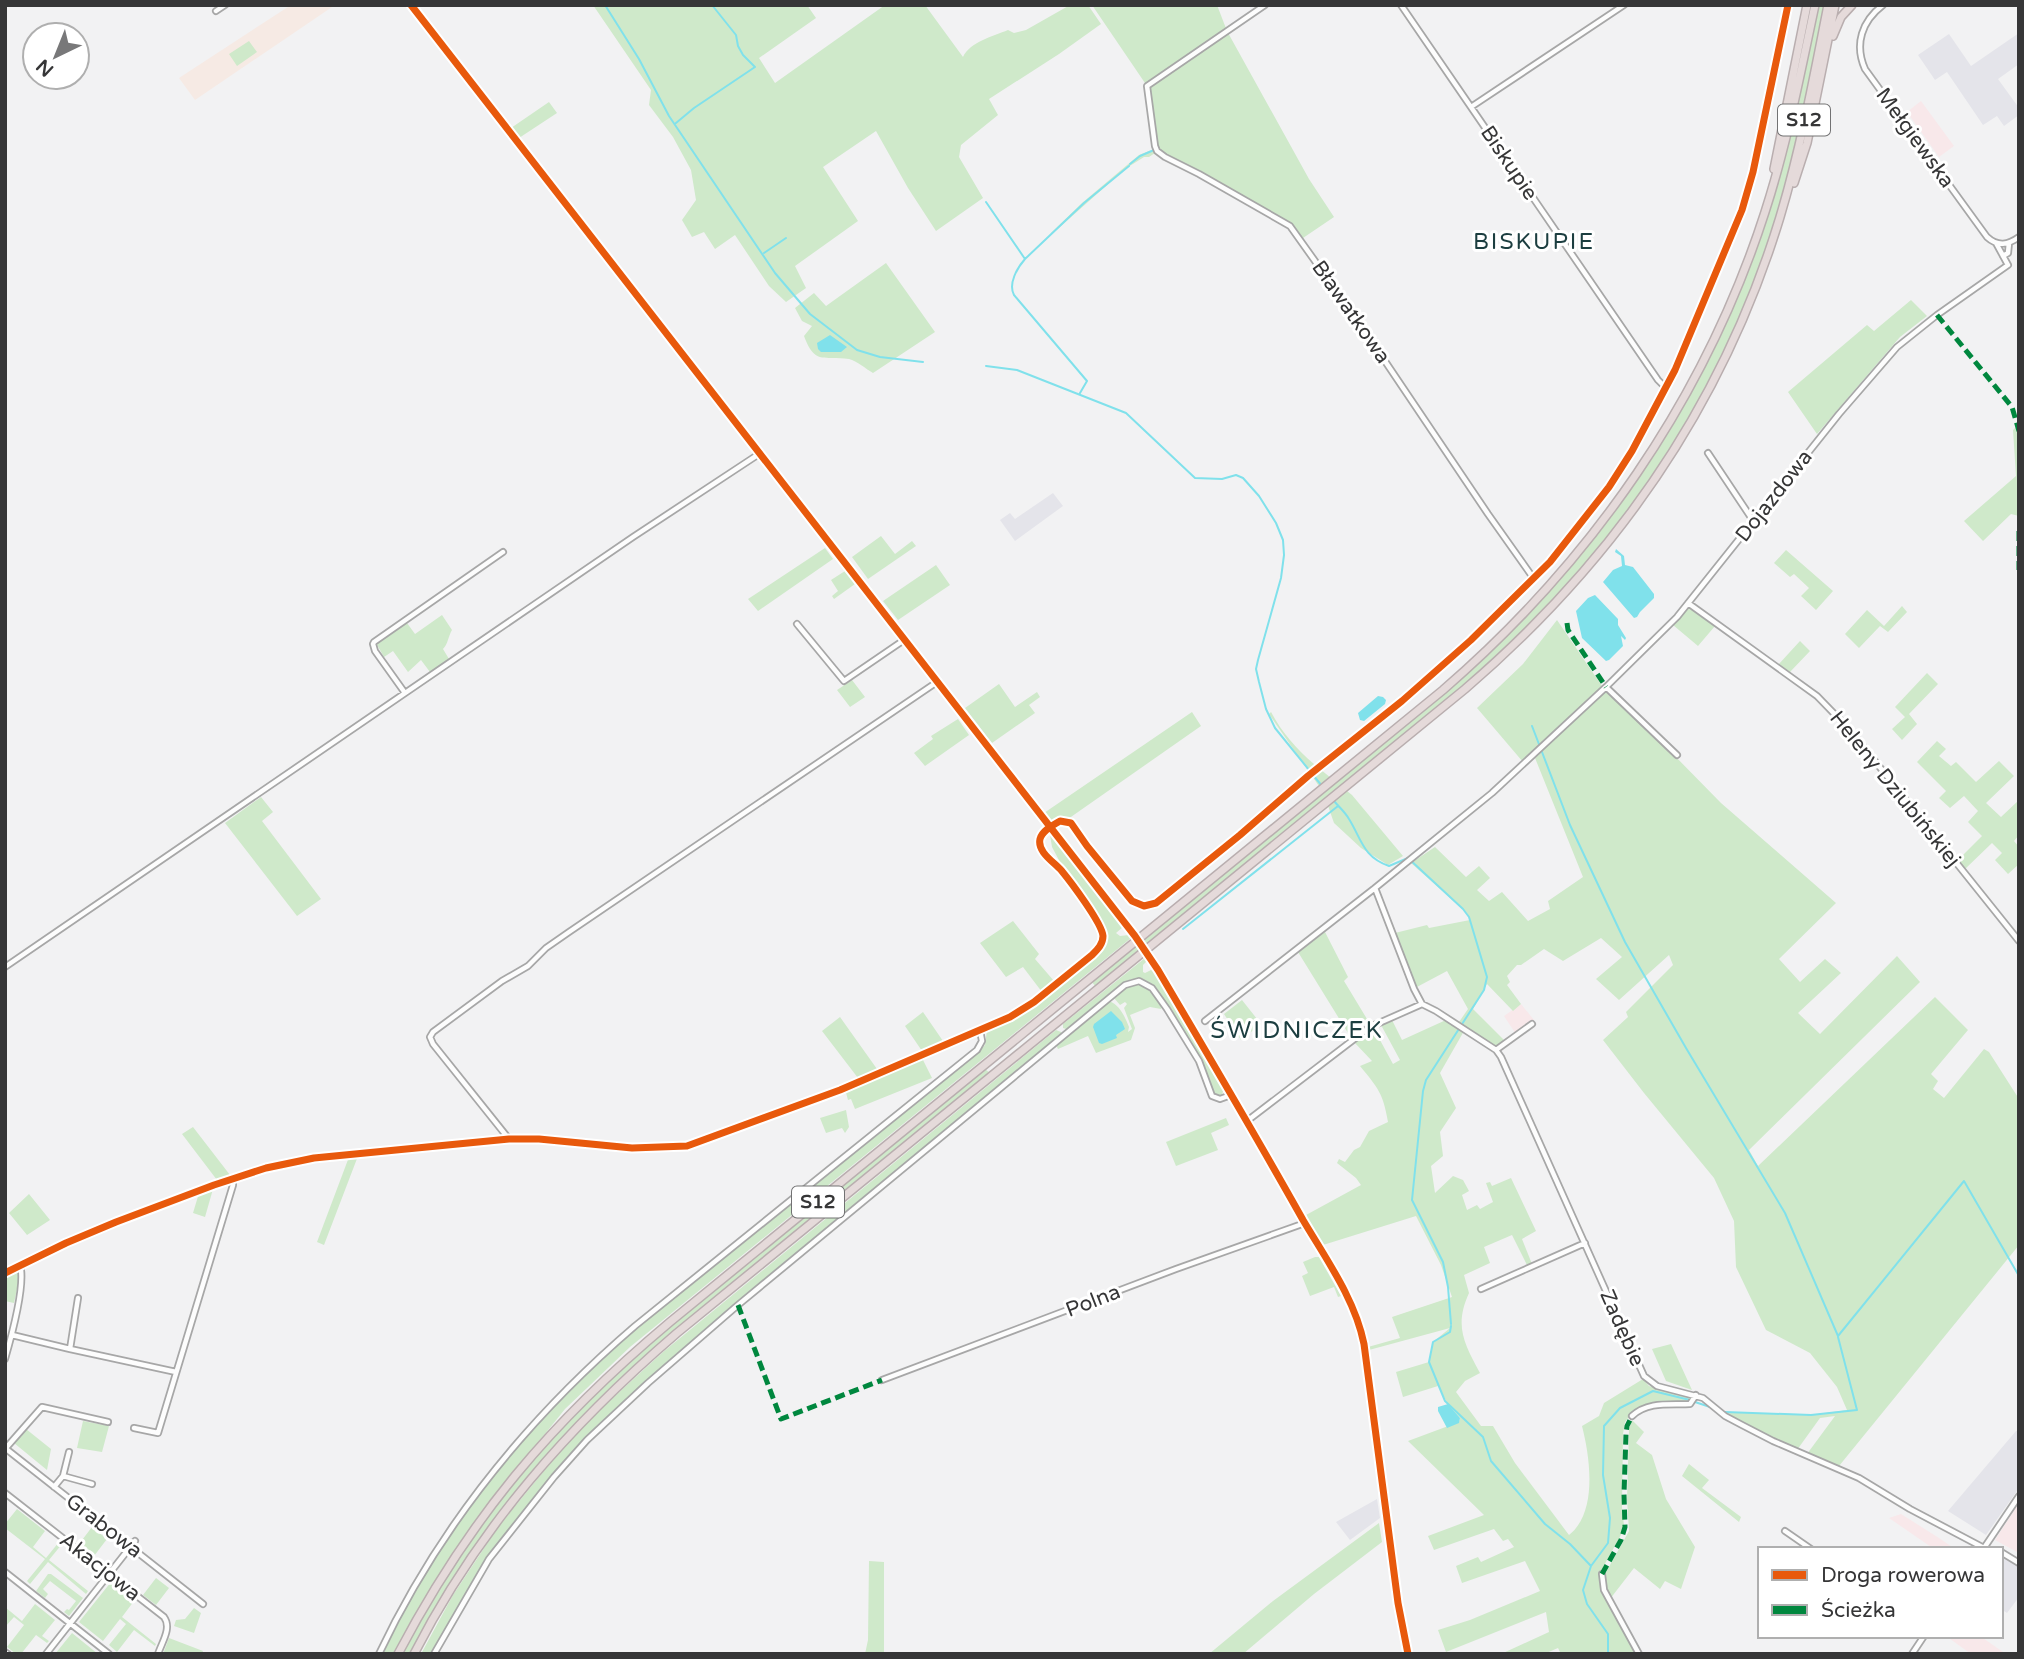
<svg xmlns="http://www.w3.org/2000/svg" width="2024" height="1659" viewBox="0 0 2024 1659" font-family="'Varela Round',sans-serif">
  <style>
    .commercial { fill: #f8e8ea }
    .built { fill: #e4e4ea }
    .education { fill: #f6eae4 }
    .green { fill: #cfe9ca }
    .water { fill: #80e1eb }
    .lines { fill: none; stroke-linecap: round; stroke-linejoin: round }
    .stream { stroke: #80e1eb; stroke-width: 2 }
    .minor-casing { stroke: #a7a7a7; stroke-width: 8 }
    .highway-casing { stroke: #b9aeaf; stroke-width: 10 }
    .minor { stroke: #fdfdfd; stroke-width: 4.5 }
    .highway { stroke: #e5dada; stroke-width: 7 }
    .minor-bridge-casing { stroke: #a7a7a7; stroke-width: 8; stroke-linecap: butt }
    .minor-bridge { stroke: #fdfdfd; stroke-width: 4.5 }
    .quiet { stroke: #00873e; stroke-width: 5; stroke-dasharray: 10 5; stroke-linecap: butt }
    .cycleway-casing { stroke: #fff; stroke-width: 11 }
    .cycleway { stroke: #e8590c; stroke-width: 7 }
    .labels { text-anchor: middle; dominant-baseline: central; stroke-width: 6; stroke-linejoin: round; paint-order: stroke }
    .shield { fill: #fff; stroke: #727273; stroke-width: 2 }
    .shield-label { font-size: 19px; font-weight: bold; fill: #363637 }
    .street-label { font-size: 21px; fill: #363637; stroke: #fff }
    .neighbourhood-label { font-size: 23px; letter-spacing: 2px; fill: #1c3e40; stroke: #fff }
    .quarter-label { font-size: 24px; letter-spacing: 2px; fill: #1c3e40; stroke: #fff }
  </style>
  <rect width="100%" height="100%" fill="#f2f2f3"/>
  <path class="commercial" d="M1921,101L1954,146L1939,157L1907,112Z
    M1521,1004L1534,1020L1516,1034L1504,1016Z
    M2019,1503V1553L1995,1540Z
    M1901,1514L1939,1538L1955,1549H1934L1889,1518Z
    M1946,1636H1980L2006,1654H1971Z"/>
  <path class="built" d="M2019,33V64L1998,79L2019,108V115L2004,126L1997,116L1983,125L1947,72L1935,80L1918,55L1949,34L1971,66Z
    M1053,493L1063,506L1015,541L1000,520L1010,513L1015,519Z
    M2016,1431H2019V1488L1986,1535L1948,1511Z
    M1377,1499L1380,1518L1350,1540L1336,1522Z
    M2001,1556L2019,1566V1597L2007,1613L2001,1609Z"/>
  <path class="education" d="M291,5H335L195,100L179,78Z"/>
  <path class="green" d="M593,5H807L816,18L759,58L775,83L885,5H925L963,57C970,42 993,36 1008,30L1014,33L1026,30L1070,5H1088L1101,24L1059,54L989,99L998,115L961,145L959,157L983,198L936,231L908,188L876,131L823,167L858,221L795,266L806,288L786,302L769,286L735,235L715,249L704,232L692,237L682,220L696,200L691,170L673,137L649,105L651,90Z
    M1092,5H1217L1227,31L1309,179L1334,217L1303,238L1292,224L1290,226L1158,151L1147,86Z
    M1818,5H1825C1809,84 1796,166 1769,242C1723,372 1655,488 1562,590C1551,603 1539,616 1527,629C1469,685 1404,736 1342,787L1352,795L1403,856L1388,865L1361,848L1334,823L1326,800L1096,987L1091,981L1321,789L1269,714L1271,712C1287,742 1309,761 1335,781C1372,751 1408,720 1444,689C1471,666 1498,644 1523,619C1637,502 1723,357 1772,201C1778,179 1782,156 1787,134C1798,91 1808,48 1818,5Z
    M249,41L257,52L237,66L229,54Z
    M549,102L557,113L519,138L511,128Z
    M1154,149L1155,153L1149,157H1144L1125,169L1052,234L1051,233L1082,203L1139,155Z
    M886,263L935,332L873,373C866,369 857,361 849,359C824,355 815,366 804,336L812,326L802,321L795,308L814,293L826,306Z
    M1911,300L1927,316L1900,337L1817,434L1788,392L1867,325L1874,331Z
    M2019,424V516L2011,514L1983,541L1964,521L2016,476L2013,430Z
    M881,536L895,554L912,541L916,546L868,579L852,557Z
    M825,548L833,559L758,611L748,599Z
    M1786,550L1833,591L1816,610L1801,596L1809,588L1794,574L1790,577L1774,563Z
    M936,565L950,585L898,620L883,601Z
    M845,571L855,584L834,599L832,596L838,591L831,580Z
    M1902,606L1907,612L1888,632L1880,626L1859,648L1845,634L1867,610L1884,626Z
    M1688,609L1693,610L1715,626L1698,646L1673,625Z
    M442,615L452,630C448,637 448,644 443,649L449,659L430,672L421,660L408,672L393,651L384,657L376,643L407,623L415,634Z
    M1557,620L1606,692L1670,751L1721,803L1836,903L1779,959L1800,982L1825,959L1841,973L1798,1013L1820,1034L1897,956L1920,982L1749,1150L1758,1166L1935,997L1968,1030L1931,1074L1938,1081L1933,1089L1944,1098L1984,1049L1989,1052L2019,1099V1245L1839,1466L1807,1454L1835,1416L1820,1418L1797,1450L1724,1412L1811,1415L1847,1410L1837,1387L1810,1353L1766,1330L1736,1267L1734,1221L1714,1178L1644,1093L1603,1040L1628,1017L1626,1012L1673,965L1669,955L1619,1000L1596,979L1622,957L1601,938L1563,961L1544,949L1521,965H1517L1507,976L1510,982L1507,985L1521,1004L1513,1011L1487,984L1473,1009L1505,1041L1498,1047H1494L1459,1022L1468,1009L1447,971L1415,988L1395,933L1427,925L1429,928L1470,920L1467,913L1411,863L1435,847L1466,877L1479,866L1490,878L1477,890L1489,901L1502,892L1528,921L1550,909L1548,901L1583,877L1533,753L1523,762L1477,708L1523,664Z
    M1800,641L1810,651L1790,672L1778,665Z
    M1927,673L1938,684L1909,714L1917,724L1902,740L1892,729L1905,717L1895,707Z
    M852,680L865,697L850,707L837,690Z
    M999,684L1015,707L1037,692L1040,697L1029,705L1035,713L992,743L965,708Z
    M1192,712L1201,726L1068,819L1050,821L1044,813Z
    M958,719L969,735L925,766L914,753L933,739L931,736Z
    M1937,741L1946,749L1939,756L1951,766L1956,762L1976,782L1999,761L2014,776L1986,803L2001,817L2019,800V835L2014,841L2019,847V864L2008,874L1995,860L2002,853L1992,843L1964,870L1956,862L1982,836L1968,822L1978,811L1964,796L1950,808L1939,798L1946,791L1917,762Z
    M261,797L273,812L262,821L321,899L297,916L225,823Z
    M1050,835L1123,927L1116,933L1120,936L1129,935L1131,938L630,1347L565,1409L496,1495L464,1536L443,1569L393,1654H380C424,1570 474,1491 538,1422C600,1355 670,1300 741,1243C819,1179 898,1116 977,1053L985,1045L987,1030L1034,1006L1100,949L1105,940L1102,926L1061,864L1052,847Z
    M1013,921L1039,954L1035,959L1054,981L1042,992L1023,967L1006,977L980,943Z
    M1325,932L1348,977L1344,981L1367,1019L1348,1033L1298,952Z
    M1145,958L1147,961L1143,965V972L1145,973L1151,970L1154,971L1224,1089L1221,1097L1213,1092L1201,1061L1155,988C1145,978 1135,976 1123,983L1069,1030L1063,1028V1024Z
    M1137,983L1151,990L1162,1005L1161,1009L1150,1007L1130,1015L1135,1028L1131,1040L1096,1053L1088,1036L1058,1049L1056,1045L1109,1001C1120,1005 1125,1017 1129,1027L1128,1032L1132,1029L1124,1008L1127,1004L1125,1002L1120,1005L1114,998L1127,986Z
    M1242,1000L1261,1024L1241,1040L1224,1014Z
    M923,1012L943,1041L922,1051L905,1026Z
    M840,1017L877,1069L858,1078L822,1031Z
    M1392,1020L1402,1040L1446,1020L1464,1031L1440,1073L1456,1108L1440,1132L1443,1156L1431,1166L1435,1193L1453,1176L1463,1180L1469,1191L1462,1195L1467,1210L1477,1205L1480,1209L1493,1202L1486,1183L1490,1182L1492,1186L1511,1178L1536,1231L1522,1239L1532,1264L1527,1265L1512,1235L1484,1247L1490,1263L1464,1275L1469,1293C1454,1326 1464,1343 1480,1373L1465,1381L1456,1392L1481,1426H1493L1515,1463L1569,1535C1598,1512 1590,1457 1582,1426L1599,1416L1604,1403L1643,1379L1649,1386L1692,1398L1691,1401L1687,1403L1659,1404L1632,1413L1625,1422L1623,1434L1622,1507L1624,1526L1622,1533L1601,1571L1599,1582L1636,1654H1561L1558,1648L1544,1654H1501L1549,1632L1546,1612L1446,1652L1438,1630L1470,1620L1540,1591L1525,1561L1462,1583L1456,1566L1478,1557L1481,1562L1514,1547L1508,1539L1503,1541L1494,1529L1434,1550L1428,1536L1484,1515L1408,1441L1459,1422L1460,1418L1448,1404L1438,1386L1403,1397L1396,1372L1429,1362L1433,1342L1450,1328L1369,1350L1368,1347L1400,1338L1392,1317L1452,1297L1441,1265L1416,1216L1323,1245L1306,1215L1361,1185L1356,1178L1337,1163L1339,1159L1345,1162L1354,1150L1360,1147L1369,1131L1388,1122C1383,1093 1378,1088 1360,1066L1372,1061L1354,1042L1374,1029L1393,1064L1400,1060L1381,1025Z
    M1056,1030L1061,1032V1036L736,1305L587,1438L552,1476L485,1561L432,1654H421L453,1595L498,1527L562,1449L593,1416L663,1352Z
    M921,1056L932,1078L855,1109L851,1099L848,1100L845,1089Z
    M985,1069L990,1073L639,1362L582,1416L524,1482L492,1522L412,1654H402C435,1591 473,1532 518,1477C583,1396 663,1332 743,1267C823,1201 904,1135 985,1069Z
    M846,1110L849,1127L845,1133L842,1128L826,1133L820,1118Z
    M1226,1118L1229,1125L1211,1133L1218,1150L1176,1166L1166,1142Z
    M193,1127L230,1175L217,1180L182,1134Z
    M358,1156L324,1245L317,1242L349,1157Z
    M213,1189L205,1217L193,1213L199,1193Z
    M29,1194L50,1220L27,1235L9,1213Z
    M1315,1257H1319L1341,1296L1338,1297L1334,1287L1310,1296L1302,1276L1308,1273L1303,1262Z
    M19,1270L21,1271L14,1303L5,1301V1277Z
    M1671,1344L1692,1390L1666,1381L1652,1349Z
    M1632,1420L1644,1432L1636,1443L1652,1455L1666,1499L1695,1547L1681,1589L1665,1581L1660,1589L1634,1568L1610,1599L1605,1585V1574L1629,1531L1627,1500L1629,1429Z
    M83,1421L109,1426L102,1452L77,1448Z
    M26,1429L51,1449L47,1470L14,1443Z
    M1689,1464L1709,1480L1702,1488L1741,1517L1739,1522L1682,1476Z
    M17,1509L45,1531L33,1547L46,1558L59,1542L62,1544L49,1560L88,1591L86,1594L48,1562L30,1584L27,1581L45,1559L5,1528V1524Z
    M1379,1523L1382,1542L1314,1594L1243,1654H1209L1273,1601Z
    M92,1527L107,1539L94,1556L79,1544Z
    M869,1561L884,1562V1654H865L868,1640Z
    M48,1574H51L83,1598L69,1616L64,1612L67,1609L69,1610L76,1601L50,1581L43,1589L48,1594L45,1598L36,1591Z
    M156,1578L169,1588L156,1605L143,1595Z
    M111,1582L134,1601L122,1617L156,1644L155,1646L134,1630L117,1652L109,1645L126,1624L120,1619L103,1641L79,1622Z
    M35,1604L55,1620L42,1636L49,1641L47,1643L36,1635L21,1654H16L7,1647L24,1625L14,1617L5,1627V1607L22,1621Z
    M194,1608L201,1613L194,1633L174,1626L176,1620L185,1619Z
    M72,1633L98,1654H55Z
    M169,1638L203,1651L202,1654H163Z"/>
  <path class="water" d="M830,335L847,347L841,352H821L818,349L817,343Z
    M1616,549L1624,556L1625,565L1633,567L1654,594V598L1640,612L1637,617L1634,618L1603,582L1613,570L1622,566L1621,556L1615,552Z
    M1595,595L1618,619V625L1626,638L1625,640L1621,636L1623,646L1609,660L1606,661L1582,638L1576,611L1588,598Z
    M1378,696L1383,697L1386,700L1385,704L1364,721L1360,720L1358,713Z
    M1111,1011L1122,1022L1125,1029L1116,1035L1117,1038L1102,1044L1099,1043L1093,1027L1094,1024Z
    M1448,1404L1460,1418L1459,1423L1447,1428L1438,1411V1407Z"/>
  <g class="lines">
    <path class="stream" d="M605,5L639,59L669,116L775,273L810,314L857,350L880,357L923,362
      M676,123L694,108L755,67L743,55L738,46L736,35L712,5
      M1130,164L1140,156L1154,150
      M986,202L1025,259
      M764,253L786,238
      M986,366L1017,370L1126,413L1195,478L1222,479L1236,475L1243,478L1259,496L1276,523L1283,540L1284,555L1281,578L1258,660L1256,669L1259,682L1266,709L1275,728L1322,786
      M1080,393L1087,381L1014,295C1008,284 1017,268 1025,259L1084,203L1129,166
      M1532,726L1570,825L1625,942L1686,1048L1785,1213L1838,1336L1964,1181L2019,1276
      M1334,801C1339,807 1345,812 1349,819C1362,840 1363,857 1389,866L1408,858L1463,909L1469,917L1487,977L1484,990L1426,1080L1423,1091L1412,1200L1443,1262L1448,1287L1451,1324
      M1183,929L1338,806
      M1451,1326L1450,1332L1433,1342L1429,1362L1445,1401L1483,1437L1491,1461L1545,1524L1570,1544L1591,1566L1583,1590L1587,1604L1608,1634V1654
      M1695,1402L1710,1407
      M1725,1412L1811,1415L1857,1410L1838,1337
      M1591,1566L1608,1543L1610,1518L1603,1475L1604,1426L1620,1408L1653,1391L1690,1400"/>
    <g class="minor-casing">
      <path id="minor" d="M411,5L1129,929
        M1265,5L1147,86L1155,146L1157,151L1165,157L1199,174L1290,226L1362,327L1488,514L1534,579
        M1401,5L1658,380L1666,388
        M1883,5C1862,21 1854,44 1865,69L1987,237C1998,247 2008,245 2019,237
        M216,11L225,5
        M1471,107L1624,5
        M2003,256L2008,253L2009,243
        M1708,453L1754,522
        M1688,603L1817,696L1850,730L2019,941
        M797,624L844,681L904,640
        M1606,687L1677,755
        M405,693L375,651L373,644L374,642L503,552
        M1375,888L1414,989L1422,1004
        M1153,962C1204,1044 1251,1128 1298,1211C1322,1252 1355,1297 1364,1344L1398,1603L1408,1654
        M5,967L633,537L759,454
        M1205,1021L1375,888L1492,793L1606,687L1677,617L1839,414L1897,347L1937,315L2008,265L1996,243
        M1496,1050L1532,1024
        M1247,1121L1370,1027L1422,1004L1436,1011L1496,1050L1501,1057L1644,1376L1657,1386L1703,1398L1725,1416L1742,1425L1773,1441L1859,1478L1910,1509L1984,1548
        M509,1139L433,1044L430,1037L433,1032L502,981L528,966L546,948L569,932L937,682
        M5,1273L66,1243L116,1222L214,1185L266,1168L314,1158L509,1139H539L632,1148L687,1146L840,1090L1010,1017L1034,1002L1092,955C1098,949 1103,944 1103,936C1102,923 1070,881 1061,870C1054,862 1037,852 1040,839C1042,831 1053,825 1060,821L1071,823L1087,846L1132,901L1144,906L1156,903L1240,835L1308,776L1402,701L1471,640L1550,562L1609,487L1632,451L1675,370L1742,210L1753,172L1788,5
        M1481,1289L1585,1243
        M12,1335L70,1349L78,1298
        M70,1349L176,1372
        M5,1359C11,1338 26,1284 20,1265
        M882,1380L1176,1269L1305,1223
        M1632,1416C1648,1401 1670,1405 1690,1404L1696,1395
        M134,1428L158,1433L233,1185V1179
        M5,1448L203,1604
        M5,1449L42,1407L108,1422
        M63,1476L92,1484
        M54,1487L63,1476L69,1452
        M5,1493L164,1617C172,1628 162,1642 158,1654
        M1785,1531L1811,1549
        M1984,1548L2019,1496
        M2001,1552L2019,1563
        M5,1572L109,1654
        M1602,1574L1604,1590L1639,1654
        M5,1652L8,1654
        M46,1654L135,1541
        M379,1654C439,1527 529,1417 635,1326L977,1050L982,1041L980,1030
        M434,1654L489,1559L554,1477L587,1440L648,1383L738,1305L1125,985L1139,981L1152,988L1167,1009L1199,1061L1212,1096L1220,1099L1231,1095
        M1912,1654L1924,1636"/>
    </g>
    <g class="highway-casing">
      <path id="highway" d="M1833,36L1841,17L1852,5
        M1774,169L1807,5
        M1794,183L1807,143L1835,5
        M398,1654C470,1517 552,1421 670,1322L1443,690C1591,562 1705,399 1765,212C1787,144 1800,75 1815,5
        M414,1654C479,1527 570,1425 677,1333L1465,689C1613,562 1723,405 1780,217C1801,147 1814,76 1828,5"/>
    </g>
    <use href="#minor" class="minor"/>
    <use href="#highway" class="highway"/>
    <g class="minor-bridge-casing">
      <path id="minor-bridge" d="M1129,929L1153,962"/>
    </g>
    <use href="#minor-bridge" class="minor-bridge"/>
    <path class="quiet" d="M1937,315L2012,407L2019,431
      M2019,531V570
      M1567,623L1568,630L1606,687
      M738,1305L781,1419L882,1380
      M1602,1574L1621,1540L1625,1527L1624,1494L1626,1434L1627,1426L1632,1416"/>
    <g class="cycleway-casing">
      <path id="cycleway" d="M411,5L1135,936L1158,970C1207,1053 1256,1136 1303,1220C1326,1259 1355,1299 1364,1344L1398,1603L1408,1654
        M5,1273L66,1243L116,1222L214,1185L266,1168L314,1158L509,1139H539L632,1148L687,1146L840,1090L1010,1017L1034,1002L1092,955C1098,949 1103,944 1103,936C1102,923 1070,881 1061,870C1054,862 1037,852 1040,839C1042,831 1053,825 1060,821L1071,823L1087,846L1132,901L1144,906L1156,903L1240,835L1308,776L1402,701L1471,640L1550,562L1609,487L1632,451L1675,370L1742,210L1753,172L1788,5"/>
    </g>
    <use href="#cycleway" class="cycleway"/>
  </g>
  <g class="labels">
    <g class="shield">
      <rect x="1778" y="104.5" width="52" height="31" rx="5"/>
      <rect x="792" y="1186.5" width="52" height="31" rx="5"/>
    </g>
    <g class="shield-label">
      <text x="1804" y="120">S12</text>
      <text x="818" y="1202">S12</text>
    </g>
    <g class="street-label">
      <text transform="translate(1915 138) rotate(54)">Mełgiewska</text>
      <text transform="translate(1509 163) rotate(56)">Biskupie</text>
      <text transform="translate(1351 312) rotate(55)">Bławatkowa</text>
      <text transform="translate(1774 496) rotate(-52)">Dojazdowa</text>
      <text transform="translate(1895 789) rotate(51)">Heleny Dziubińskiej</text>
      <text transform="translate(1093 1301) rotate(-21)">Polna</text>
      <text transform="translate(1622 1328) rotate(66)">Zadębie</text>
      <text transform="translate(104 1526) rotate(38)">Grabowa</text>
      <text transform="translate(100 1567) rotate(38)">Akacjowa</text>
    </g>
    <g class="neighbourhood-label">
      <text x="1534" y="242">BISKUPIE</text>
    </g>
    <g class="quarter-label">
      <text x="1297" y="1030">ŚWIDNICZEK</text>
    </g>
  </g>
  <rect width="2024" height="1659" fill="none" stroke="#363637" stroke-width="14"/>
  <rect x="1758" y="1547" width="245" height="91" fill="#ffffff" stroke="#afafaf" stroke-width="2"/>
  <rect x="1772" y="1570" width="35" height="10" fill="#e8590c" stroke="#afafaf" stroke-width="2"/>
  <text x="1821" y="1582" font-size="21" fill="#363637">Droga rowerowa</text>
  <rect x="1772" y="1605" width="35" height="10" fill="#00873e" stroke="#afafaf" stroke-width="2"/>
  <text x="1821" y="1617" font-size="21" fill="#363637">Ścieżka</text>
  <g transform="translate(56 56) rotate(223)"><circle r="33" fill="#ffffff" stroke="#afafaf" stroke-width="2"/>
  <path d="M0-5L12 26L0 18L-12 26Z" fill="#787879"/>
  <text y="-10" font-size="19" font-weight="bold" text-anchor="middle" fill="#363637">N</text>
  </g>
</svg>
